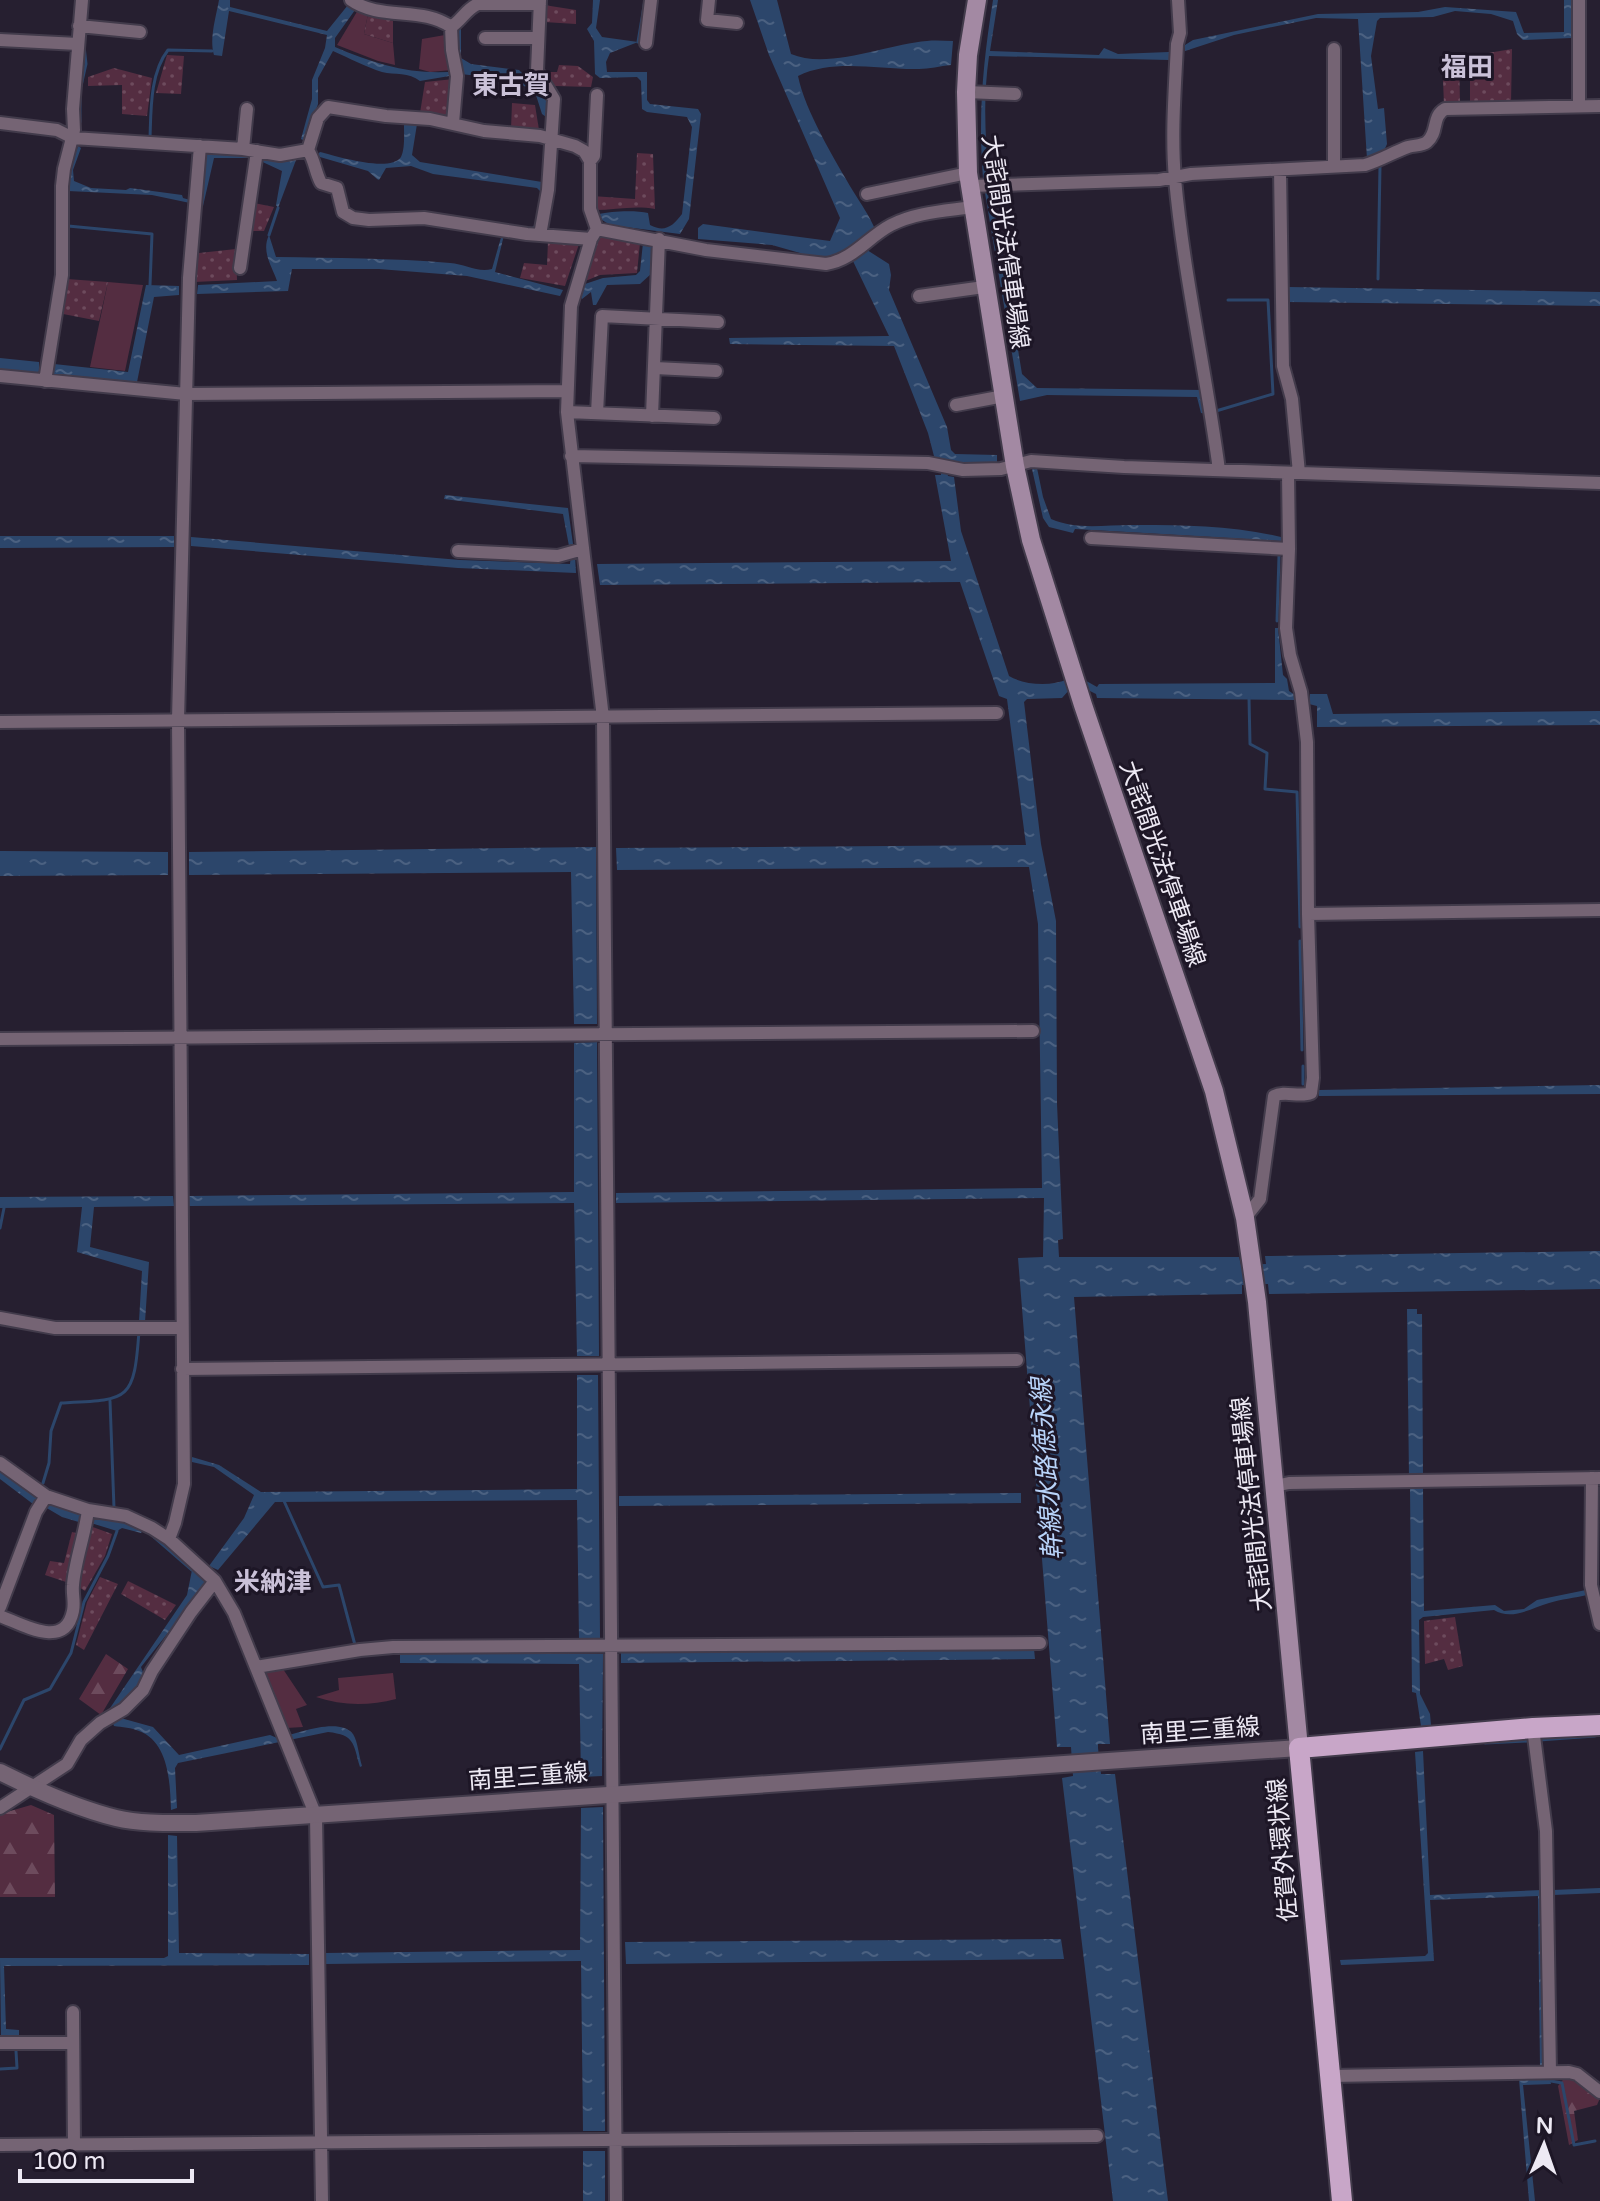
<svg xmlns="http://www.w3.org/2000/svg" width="1600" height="2201" viewBox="0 0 1600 2201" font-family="'Varela Round','Noto Sans JP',sans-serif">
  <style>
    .grass { fill: #542d41 }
    .forest { fill: url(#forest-firs) }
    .garden { fill: url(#garden-dots) }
    .water { fill: url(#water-ripples) }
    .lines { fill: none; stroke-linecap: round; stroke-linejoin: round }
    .stream { stroke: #2c466b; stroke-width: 3 }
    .minor-casing { stroke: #423b4b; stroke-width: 16 }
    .tertiary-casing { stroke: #423b4b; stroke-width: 20 }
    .secondary-casing { stroke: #423b4b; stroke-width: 22 }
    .primary-casing { stroke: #423b4b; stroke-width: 24 }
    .minor { stroke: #756474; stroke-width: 12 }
    .tertiary { stroke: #756474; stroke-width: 16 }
    .secondary { stroke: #a389a3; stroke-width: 18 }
    .primary { stroke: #c8a6c8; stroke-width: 20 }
    .labels { text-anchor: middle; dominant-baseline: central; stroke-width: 6; stroke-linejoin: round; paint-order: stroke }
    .street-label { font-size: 24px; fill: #ede9f4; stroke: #1d1626 }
    .neighbourhood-label { font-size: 26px; font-weight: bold; fill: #cac1d8; stroke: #1d1626 }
    .water-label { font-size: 26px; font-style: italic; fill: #b8d3f9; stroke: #1d1626 }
  </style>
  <defs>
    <pattern id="forest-firs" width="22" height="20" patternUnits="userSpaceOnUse" patternTransform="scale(2)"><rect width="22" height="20" fill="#542d41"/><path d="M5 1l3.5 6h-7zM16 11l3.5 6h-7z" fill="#6d4b5d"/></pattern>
    <pattern id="garden-dots" width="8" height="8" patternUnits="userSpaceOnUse" patternTransform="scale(2)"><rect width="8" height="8" fill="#542d41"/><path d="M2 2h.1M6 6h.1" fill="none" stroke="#6d4b5d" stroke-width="1.8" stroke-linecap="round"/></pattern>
    <pattern id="water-ripples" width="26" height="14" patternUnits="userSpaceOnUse" patternTransform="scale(2)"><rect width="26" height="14" fill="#2c466b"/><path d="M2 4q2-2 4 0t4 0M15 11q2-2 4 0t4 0" fill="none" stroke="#4b6181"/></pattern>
  </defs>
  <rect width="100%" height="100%" fill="#261f30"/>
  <path class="grass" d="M358,10L368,14L364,34L393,43L395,65L378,61L337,45Z
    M445,35L452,70L430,72L419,69L422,39Z
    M108,282L143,285L125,371L90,367Z
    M283,1669L307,1705L296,1709L303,1727L287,1728L265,1672Z
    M393,1673L396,1699C369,1706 342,1706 316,1697L339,1690L338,1678Z"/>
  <path class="forest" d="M106,1654L128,1669L101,1715L79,1699Z
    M31,1805L54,1815L55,1897H0V1814Z
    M1566,2076L1600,2098L1597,2105L1574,2111L1578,2140L1569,2145L1558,2086Z"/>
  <path class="garden" d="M544,5L576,10V24L544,22Z
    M368,14L393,21V43L364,34Z
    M1512,49L1511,103L1470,104V56Z
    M1459,54L1460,104L1444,105L1442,55Z
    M167,55L184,56L181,94L156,93Z
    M559,65L578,66L593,77L591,87L555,86L542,72H557Z
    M114,68L152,78L147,116L122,114V85L88,86V77Z
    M454,79L449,117L420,113L425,82Z
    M512,103L535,105L539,130L511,129Z
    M637,153L653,154L655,209C634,205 615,210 594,210L592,196L635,199Z
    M254,203L274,207L264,231H247Z
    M600,236L640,243L637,273L600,275L583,282Z
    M548,241L579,244L565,286L520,278L524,263L547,265Z
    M236,249L237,280L194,282L199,253Z
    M67,279L108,282L99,321L58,313Z
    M90,1526L112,1534L105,1556L85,1591L77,1586Z
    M72,1532L80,1534L69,1583L45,1575L50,1561L64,1563Z
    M100,1577L118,1584L84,1650L76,1645L87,1602Z
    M128,1581L176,1605L165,1620L121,1594Z
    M1455,1617L1463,1666L1448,1670L1444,1659L1425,1664L1424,1621Z"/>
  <path class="water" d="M219,0H230V7L327,31L348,5L355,10L335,38V47C377,65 414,76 460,71L457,55V30L461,28V58L471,64L519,70L548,100L549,119L542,114L535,92L513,80L461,74L420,81C409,72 395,75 382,72C366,67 349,58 333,51L318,78V104L305,141L301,139L312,99V80L325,48L327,35L229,11L222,56L214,55C209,39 216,17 219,0Z
    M593,0H600L596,28L602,37L638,42L610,53L606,62L607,72H647V100L650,104L698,109L701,114L689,219L680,234L610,225L599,218V214C611,211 636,210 648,213L650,225C665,233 673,226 682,214L692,127L687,117L647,112L642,109L641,81L637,77L600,78L595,74L594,41L587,29L592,23Z
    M750,0H777L791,54C828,70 888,44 927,41C936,40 944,41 953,41L951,65C940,66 929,69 919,69C880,70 834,58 798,76C805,111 835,160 853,191C861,204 869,215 875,229L867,250L889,264L891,275L889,290L947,427L951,450L955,454L997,455V462L957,463L935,460L928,433L894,346L730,344L729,338L889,336L852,259L843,254L830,258L802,256L800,253L772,245L698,239V228L703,224L830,241L840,218L769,55Z
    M993,0H998L990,51L1099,55L1104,48L1118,54L1169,52L1170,60L989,56C983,98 985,136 989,178H983C978,115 983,62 993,0Z
    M1564,0H1571V38L1523,40L1517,34L1513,21L1491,14L1455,11L1433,17L1380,18L1377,21L1371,56L1378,109L1384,108L1387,144L1383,153L1367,159L1358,19L1316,18L1234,35L1185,51V45L1193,40L1318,14L1418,12L1445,7L1516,12L1524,33L1564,32Z
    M417,124L412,155L420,162L542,182L544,186L538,227L533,231L513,227L515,225L532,227L536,224L541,192L537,188L433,174L411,166L386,168L379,180L377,179L368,171L320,157L318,154L320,152C336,156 390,173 401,157C405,149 404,134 404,125Z
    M78,146L81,148L73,170L74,181L91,188L126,190L130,188L182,195L183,198L190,200V203L152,195L68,191L69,173Z
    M210,152L296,160L278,208L276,205L282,171L254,158H214L203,206L200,205L205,156Z
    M992,192L1022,374L1037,388L1203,390L1209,414L1201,413L1197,397L1047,395L1020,401L985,193Z
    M502,234L504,235L495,272L563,290L560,296L467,276L379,269H292L288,291L197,294L198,285L277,281C272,266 261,252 269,235L276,257C335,258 391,258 450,263C465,264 478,273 492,269Z
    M643,243L653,244L652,273L640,284L607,285L596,305H593L591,292L582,299L580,296L585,284L603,278L636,275L640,271Z
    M146,285L179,286V295L154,297L137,382L52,374L54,364L128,372Z
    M1288,287L1600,292V306L1288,302Z
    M0,358L39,362V373L0,369Z
    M1037,468L1043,497L1051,519C1079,531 1108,524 1138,525C1185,525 1235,526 1281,537V541L1075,529L1073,533L1049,527L1043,518L1032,469Z
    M941,470L947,471L948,476L954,477L961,531L1009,676C1024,685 1051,687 1068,679L1070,689L1062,698L1027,699L1024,702L1041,844L1056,921L1057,1104L1063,1239L1058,1240L1059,1257H1239L1241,1265L1266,1264L1265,1256L1600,1251V1289L1269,1294L1268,1284L1242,1285V1294L1074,1297L1110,1744H1098V1748L1101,1774H1115L1168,2201H1113L1062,1778L1073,1776L1071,1747H1057L1018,1258L1043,1257L1044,1198L616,1203V1193L1042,1188L1038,924L1029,867L617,870L616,848L1026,845L1007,699L999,696L960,582L600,585L597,564L951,561L935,475H941Z
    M445,495L568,508L573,544L569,546L563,514L444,499Z
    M0,536H174V547L0,548Z
    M191,537L460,560L570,564L571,556H575L576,573L458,568L191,546Z
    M1275,628H1278L1283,675L1287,679L1289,691L1295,695L1296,700L1097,698L1096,694L1084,688L1081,678L1097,687L1099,684L1275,683Z
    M1310,694H1327L1333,714L1600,711V725L1317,727V706L1309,704Z
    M596,847L597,1024H574L571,872L189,875V852Z
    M0,851L168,852V875L0,876Z
    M597,1042L599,1356H577L574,1203L189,1206V1196L574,1192V1043Z
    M1600,1085V1094L1319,1096V1090Z
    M173,1196L174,1206L94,1207L90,1247L149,1262L145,1322L139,1321L142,1271L77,1252L82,1207L0,1208V1197Z
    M1407,1309H1417V1314H1422L1423,1478H1409Z
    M577,1375H598L600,1638H579L577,1500L275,1502L218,1570L209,1566L244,1518L254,1495L214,1467L192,1462V1457L219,1465L261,1492L577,1489Z
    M0,1469L38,1498L33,1504L0,1479Z
    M1410,1487H1423L1424,1611L1495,1605L1504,1611L1524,1609L1537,1600L1586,1590L1587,1595C1575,1598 1561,1599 1549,1603C1531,1608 1512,1621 1494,1610L1423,1617L1419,1620L1420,1694L1430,1714L1431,1725L1421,1726L1416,1693L1412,1692Z
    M1021,1493V1503L619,1506V1496Z
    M49,1503L83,1516L82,1523L62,1517L45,1507Z
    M91,1517L114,1520L144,1529L141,1533L122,1528L117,1531L91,1523Z
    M192,1570L207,1581L201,1591L141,1667L144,1675L141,1683L109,1714L108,1711L187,1595Z
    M1034,1649L1035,1659L621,1663V1653Z
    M400,1653L603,1654L602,1776L581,1777L579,1664L400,1663Z
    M117,1717L153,1727L179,1755L270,1735L277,1738C296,1734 339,1716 353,1734C358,1742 359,1757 362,1766L360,1767C353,1743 355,1735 328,1732L178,1763L175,1768L177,1808L171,1810C170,1783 169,1742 139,1731C132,1728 122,1727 114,1726L112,1721Z
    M1423,1751L1430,1895L1542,1890L1544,2068H1540L1538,1896L1430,1900L1434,1961L1341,1965L1340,1960L1425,1956L1428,1953L1415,1752Z
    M603,1807L605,2131H583L581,1961L325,1964V1953L580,1950L581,1808Z
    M168,1835L177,1836L179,1953L309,1954V1965L4,1966L6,2029L19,2030V2036H1L0,1958H164L168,1956Z
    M1600,1888V1893L1553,1895V1890Z
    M1061,1939L1064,1959L626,1964L625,1942Z
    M1550,2078L1551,2084L1523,2085L1535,2201H1529L1519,2079Z
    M583,2151H605V2201H583Z"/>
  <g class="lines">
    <path class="stream" d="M638,42L645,0
      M81,86L86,64L84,46
      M80,122V98
      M150,138C151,110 150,73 168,50L212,51
      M68,226L152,234L150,285
      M269,235L278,208
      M1378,279L1380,166
      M1216,411L1273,394L1268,300H1228
      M1277,621L1279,556
      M1249,698L1250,744L1267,753L1265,789L1297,792L1300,927
      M1300,941L1302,1050
      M1303,1066V1084
      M0,1228L4,1208
      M110,1401L114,1508
      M43,1483L49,1463L51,1431L61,1403C129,1400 134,1402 139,1331
      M284,1501L323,1587L339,1585L355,1645
      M154,1537L192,1570
      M1539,1740L1595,1736
      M1485,1743L1527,1741
      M0,1749L24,1700L50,1689L71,1653L84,1602L108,1556L117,1531
      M0,2069L17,2068L16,2051
      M1551,2081L1562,2083L1574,2145L1595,2141"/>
    <g class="minor-casing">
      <path id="minor" d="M351,0C380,21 423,6 451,27C462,20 466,9 478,4H540
        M540,0L537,71L554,99L548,190L540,235
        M709,0L707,20L737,23
        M1178,0L1180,33L1177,44C1175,89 1171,134 1175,179C1184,277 1206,372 1219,470
        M79,26L140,32
        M451,27L452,50L457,76L453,123
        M485,38H538
        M0,40L78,44
        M646,43L651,0
        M1334,49V166
        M966,92L1015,94
        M1579,105V0
        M0,123L57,130L73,138L243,149L280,155L308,150
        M243,149L247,109
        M590,161L594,156L597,95
        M1280,170L1283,366L1292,399L1299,473
        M970,186L1159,180L1191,174L1365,165C1381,160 1394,152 1408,147C1415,145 1422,146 1427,142C1439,132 1431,117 1445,109L1600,106
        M867,194L968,173
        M597,229L706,250L826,264C853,260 868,237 891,225C916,212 946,211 973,207
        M591,239L527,234L424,218L369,220L353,218L343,212L337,188L321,183C315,172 315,161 308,150L318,118L328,107L386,116L430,119L484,131L540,136L575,146L584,151L590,161V209L597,229L591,239L571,306L567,412L603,718L616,2201
        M240,268L257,151
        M919,296L984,287
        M655,368L716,371
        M0,376L186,394L567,391
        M45,381L62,275V186L64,169L74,130L73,109L82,0
        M956,405L1004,396
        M567,412L714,418
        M597,413L602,316L718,322
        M652,416L659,239
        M571,456L928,463L963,470L1001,469L1031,461L1124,467L1600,483
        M1091,538L1289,549
        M458,551L558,556L583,549
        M0,722L997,713
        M1308,914L1600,910
        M0,1039L1033,1031
        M1245,1218L1260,1199L1274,1096C1285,1090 1299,1098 1311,1093L1313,1078L1308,914L1307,742L1301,692L1290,655L1286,628L1289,549L1288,473
        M0,1318L55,1328H182
        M182,1369L1017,1360
        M0,1463L46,1496L88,1510L126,1516L152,1528L169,1539L215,1581L234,1613L316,1816L322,2201
        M1592,1478L1591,1585L1600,1624
        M1275,1486L1289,1483L1600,1478
        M169,1539L175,1523L184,1484L178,720L189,278L200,146
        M0,1607L36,1512L46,1496
        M0,1616C24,1625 65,1650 73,1611C75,1602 72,1594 73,1585C75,1560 85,1535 88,1510
        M256,1667L360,1650L393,1647L1040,1643
        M1533,1728L1546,1831L1550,2072
        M0,1808L67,1764L81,1740L100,1723L124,1709L143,1690L152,1671L191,1612L215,1581
        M73,2012L74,2145
        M0,2043H73
        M1330,2076L1569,2072L1577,2074L1600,2092
        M0,2145L1097,2136"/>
    </g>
    <g class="tertiary-casing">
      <path id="tertiary" d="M0,1772C36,1790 76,1808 116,1818C141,1824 170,1823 196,1823L1299,1748"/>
    </g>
    <g class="secondary-casing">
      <path id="secondary" d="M977,0L968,55L966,92L968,173L1015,466L1031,540L1083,705L1214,1091L1245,1218L1257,1302L1299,1748"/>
    </g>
    <g class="primary-casing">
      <path id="primary" d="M1342,2201L1299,1748L1533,1728L1600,1725"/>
    </g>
    <use href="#minor" class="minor"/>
    <use href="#tertiary" class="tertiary"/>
    <use href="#secondary" class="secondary"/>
    <use href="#primary" class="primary"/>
  </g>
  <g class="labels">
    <g class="street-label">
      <text transform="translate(1005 242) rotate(82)">大詫間光法停車場線</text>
      <text transform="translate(1162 864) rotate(71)">大詫間光法停車場線</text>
      <text transform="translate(1252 1504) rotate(-96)">大詫間光法停車場線</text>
      <text transform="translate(1200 1731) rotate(-4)">南里三重線</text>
      <text transform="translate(528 1777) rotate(-4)">南里三重線</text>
      <text transform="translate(1283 1850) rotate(-95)">佐賀外環状線</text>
    </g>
    <g class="neighbourhood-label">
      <text x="1467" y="67">福田</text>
      <text x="511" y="85">東古賀</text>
      <text x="273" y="1582">米納津</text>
    </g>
    <g class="water-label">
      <text transform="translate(1047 1469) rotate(-94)">幹線水路徳永線</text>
    </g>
  </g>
  <g transform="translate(1544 2145) rotate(2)" stroke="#1d1626" stroke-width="6" paint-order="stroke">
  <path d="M0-6L14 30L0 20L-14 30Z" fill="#ede9f4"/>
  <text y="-12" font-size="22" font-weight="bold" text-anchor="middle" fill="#ede9f4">N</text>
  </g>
  <path d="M20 2169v12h172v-12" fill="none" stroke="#ede9f4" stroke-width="4"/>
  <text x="32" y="2169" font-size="24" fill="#ede9f4" stroke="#1d1626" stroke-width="6" paint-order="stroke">100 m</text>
</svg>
